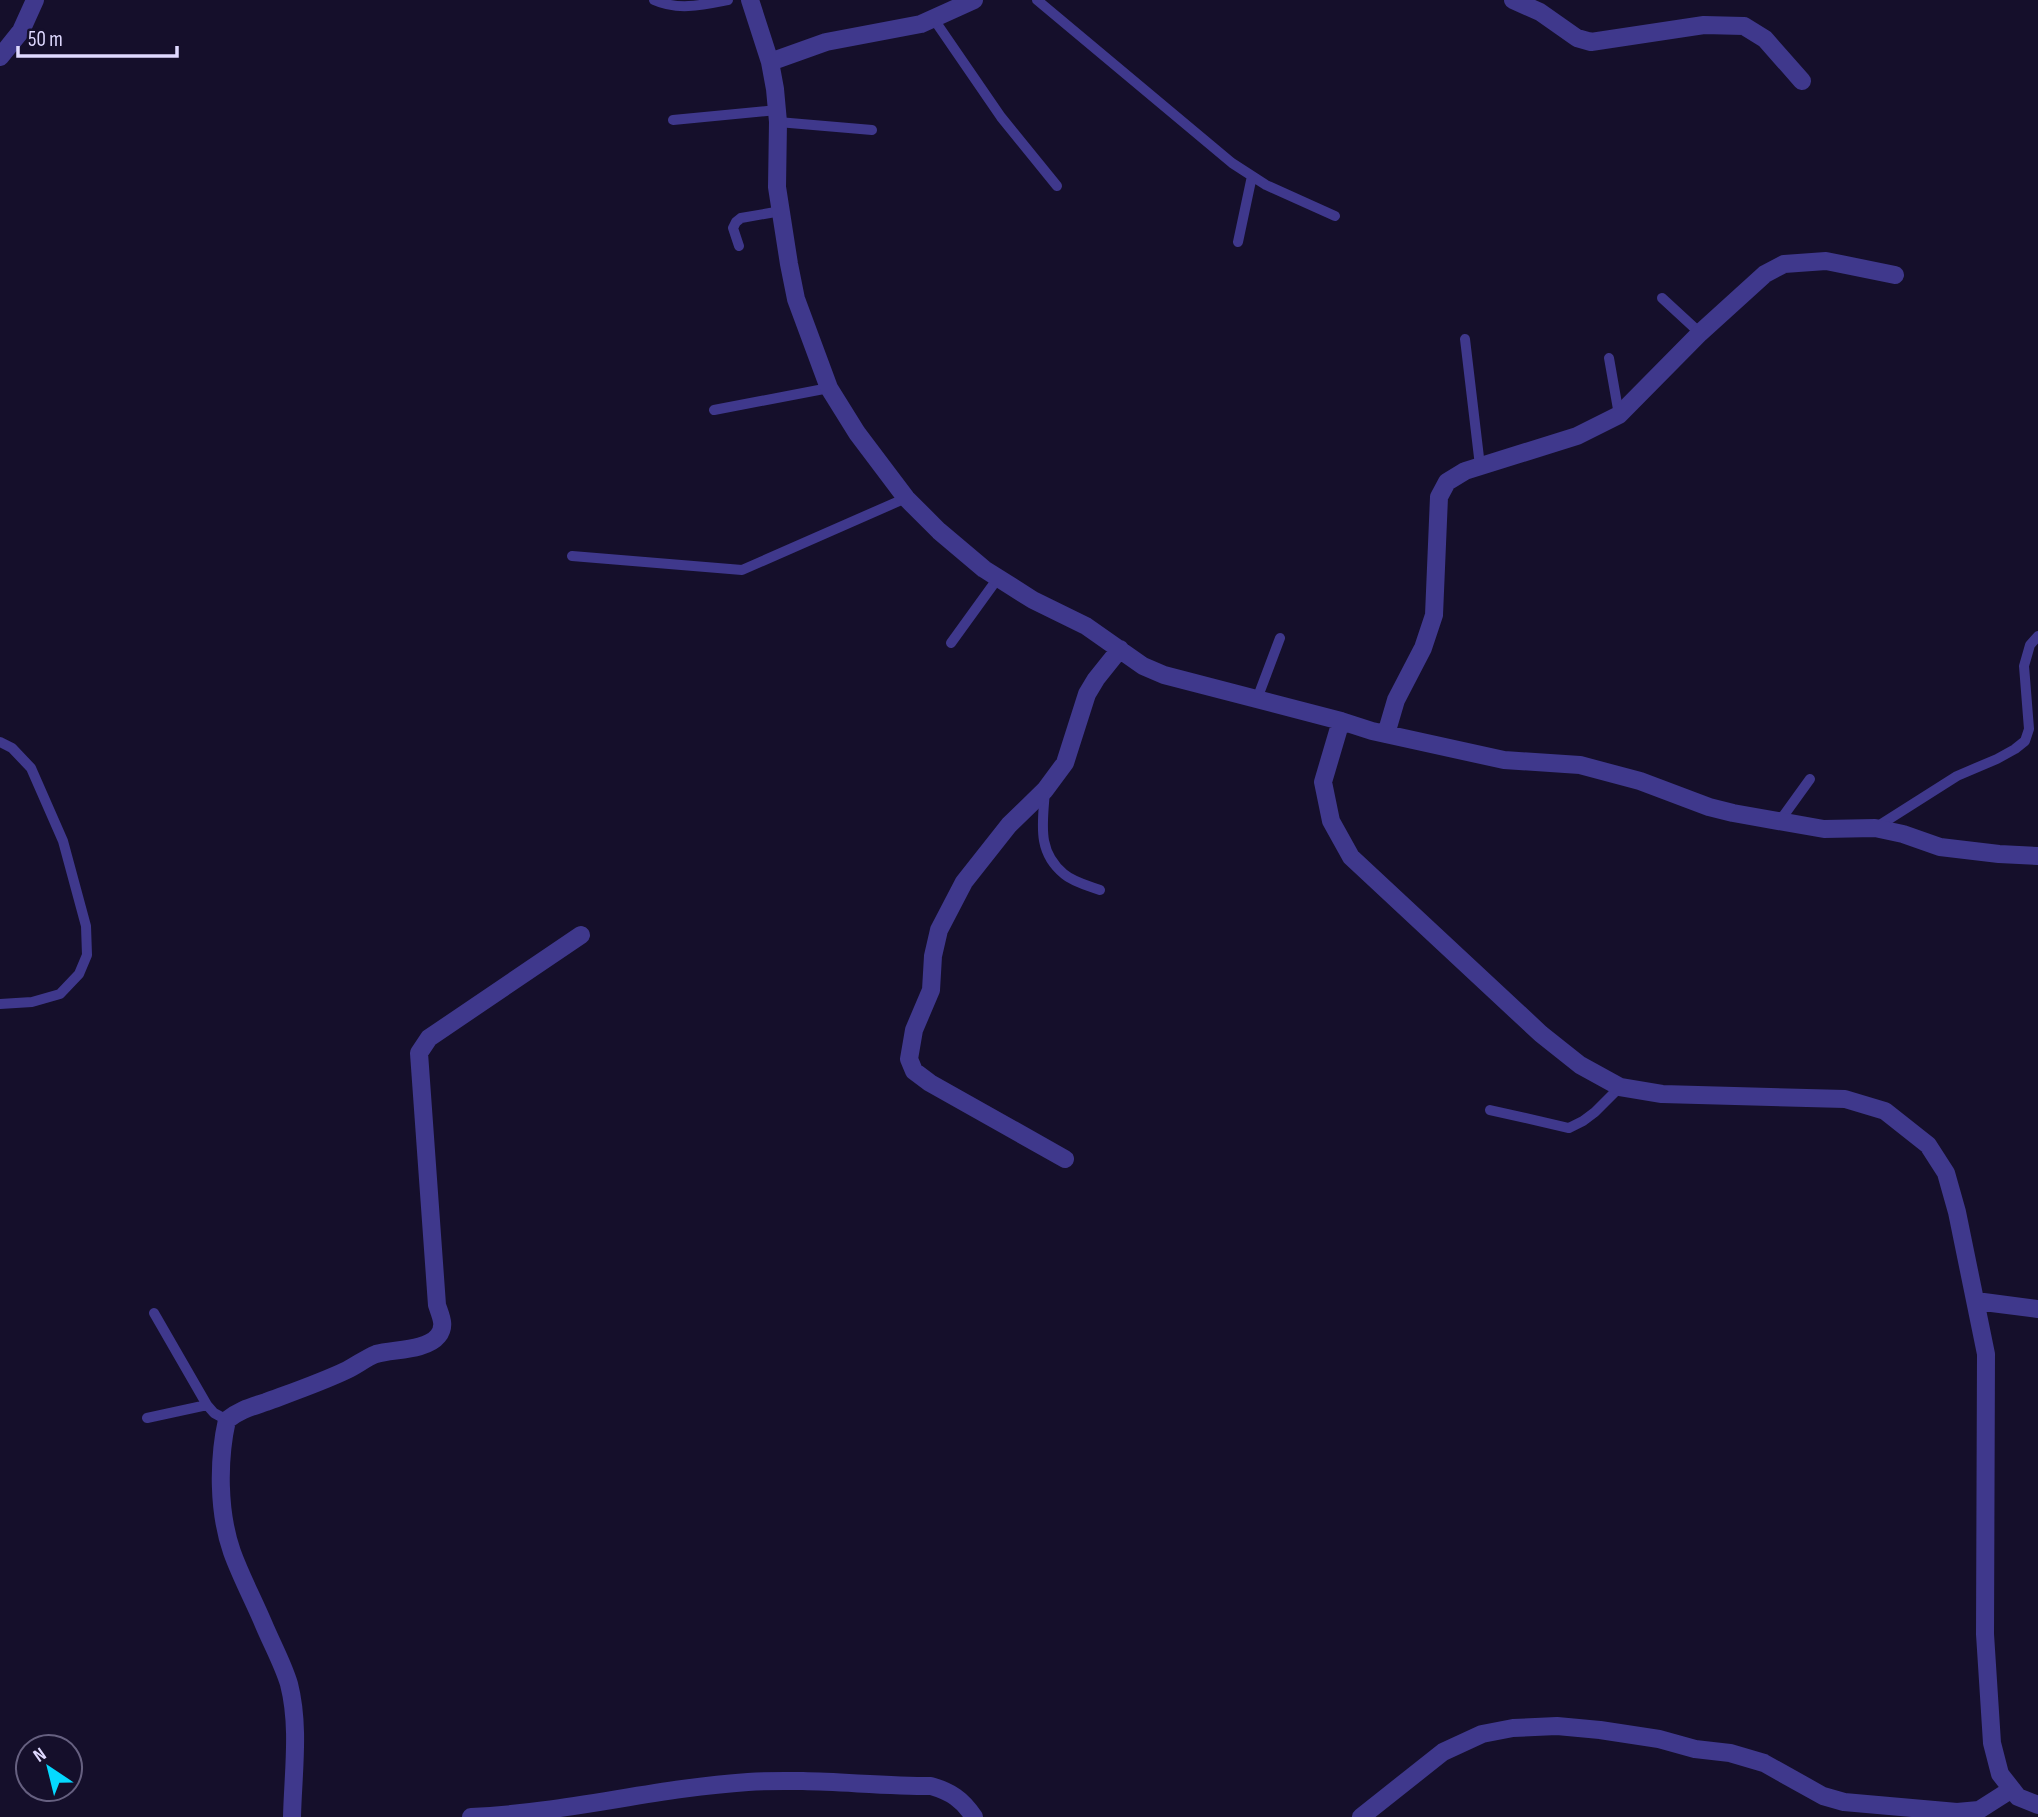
<svg xmlns="http://www.w3.org/2000/svg" width="2038" height="1817" viewBox="0 0 2038 1817" font-family="'Sofia Sans Condensed',sans-serif">
  <style>
    .lines { fill: none; stroke-linecap: round; stroke-linejoin: round }
    .lane { stroke: #3f388c; stroke-width: 10 }
    .street { stroke: #3f388c; stroke-width: 18 }
  </style>
  <rect width="100%" height="100%" fill="#150f2b"/>
  <g class="lines">
    <path class="lane" d="M654,0C678,11 703,5 728,0
      M1037,0L1232,163L1266,185L1335,216
      M933,18L1001,117L1057,186
      M673,120L777,110
      M778,122L872,130
      M1238,242L1252,176
      M739,246L733,228L736,222L741,218L781,211
      M1662,298L1700,333
      M1465,339L1480,466
      M1609,358L1619,415
      M714,410L829,388
      M572,556L742,570L906,498
      M951,643L998,578
      M1257,699L1280,638
      M0,742L12,748L31,768L63,841L86,926L87,955L79,974L60,994L32,1002L0,1004
      M1045,790C1043,822 1036,851 1064,874C1073,882 1089,886 1100,890
      M1779,822L1810,779
      M1875,828L1957,776L1997,759L2015,749L2025,741L2029,729L2024,666L2030,645L2038,636
      M1490,1110L1569,1128L1583,1121L1595,1112L1620,1087
      M154,1313L207,1405L214,1413L227,1420
      M147,1418L207,1405"/>
    <path class="street" d="M750,0L770,62L775,89L778,122L777,187L789,264L796,299L829,388L857,433L906,498L939,531L984,569L1033,600L1086,626L1143,666L1164,675L1341,721L1372,731L1504,760L1580,765L1640,781L1709,807L1733,813L1824,829L1875,828L1903,834L1940,847L1999,854L2038,856
      M1513,0L1540,12L1577,38L1591,42L1704,25L1744,26L1765,39L1802,81
      M0,57L21,31L35,0
      M770,62L826,42L921,24L974,0
      M1341,721L1323,782L1331,821L1351,857L1541,1034L1580,1065L1620,1087L1662,1094L1845,1099L1885,1111L1928,1145L1946,1173L1957,1212L1986,1354L1985,1634L1992,1743L2000,1774L2018,1797L2038,1805
      M1386,734L1396,700L1423,648L1434,615L1439,497L1447,482L1465,471L1577,436L1619,415L1700,333L1765,274L1784,264L1826,261L1895,275
      M1065,1159L930,1083L914,1071L909,1059L914,1030L931,990L933,956L939,930L964,882L1009,825L1045,790L1065,763L1087,694L1096,679L1120,649
      M1976,1301L2038,1309
      M292,1817C293,1773 300,1727 289,1684C283,1664 272,1644 264,1625C254,1601 241,1577 232,1552C218,1512 218,1460 227,1420C239,1410 251,1407 266,1402C293,1392 322,1382 347,1370C357,1365 366,1358 376,1354C393,1349 426,1351 438,1336C446,1326 441,1317 437,1305L419,1053L429,1038L581,935
      M471,1817C564,1813 656,1788 748,1782C809,1778 870,1786 931,1786C951,1792 962,1799 974,1817
      M1361,1817L1443,1752L1482,1734L1513,1728L1557,1726L1600,1730L1659,1739L1695,1749L1730,1753L1764,1763L1823,1796L1844,1802L1957,1812L1979,1810L2012,1789"/>
  </g>
  <g transform="translate(49 1768) rotate(325)"><circle r="33" fill="#150f2b" stroke="#666080" stroke-width="2"/>
  <path d="M0-5L12 26L0 18L-12 26Z" fill="#05d9ff"/>
  <text y="-10" font-size="19" font-weight="bold" text-anchor="middle" fill="#dfd9ff">N</text>
  </g>
  <path d="M18 46v10h159v-10" fill="none" stroke="#dfd9ff" stroke-width="3.5"/>
  <text x="28" y="46" font-size="21" fill="#dfd9ff" stroke="#150f2b" stroke-width="5" paint-order="stroke">50 m</text>
</svg>
